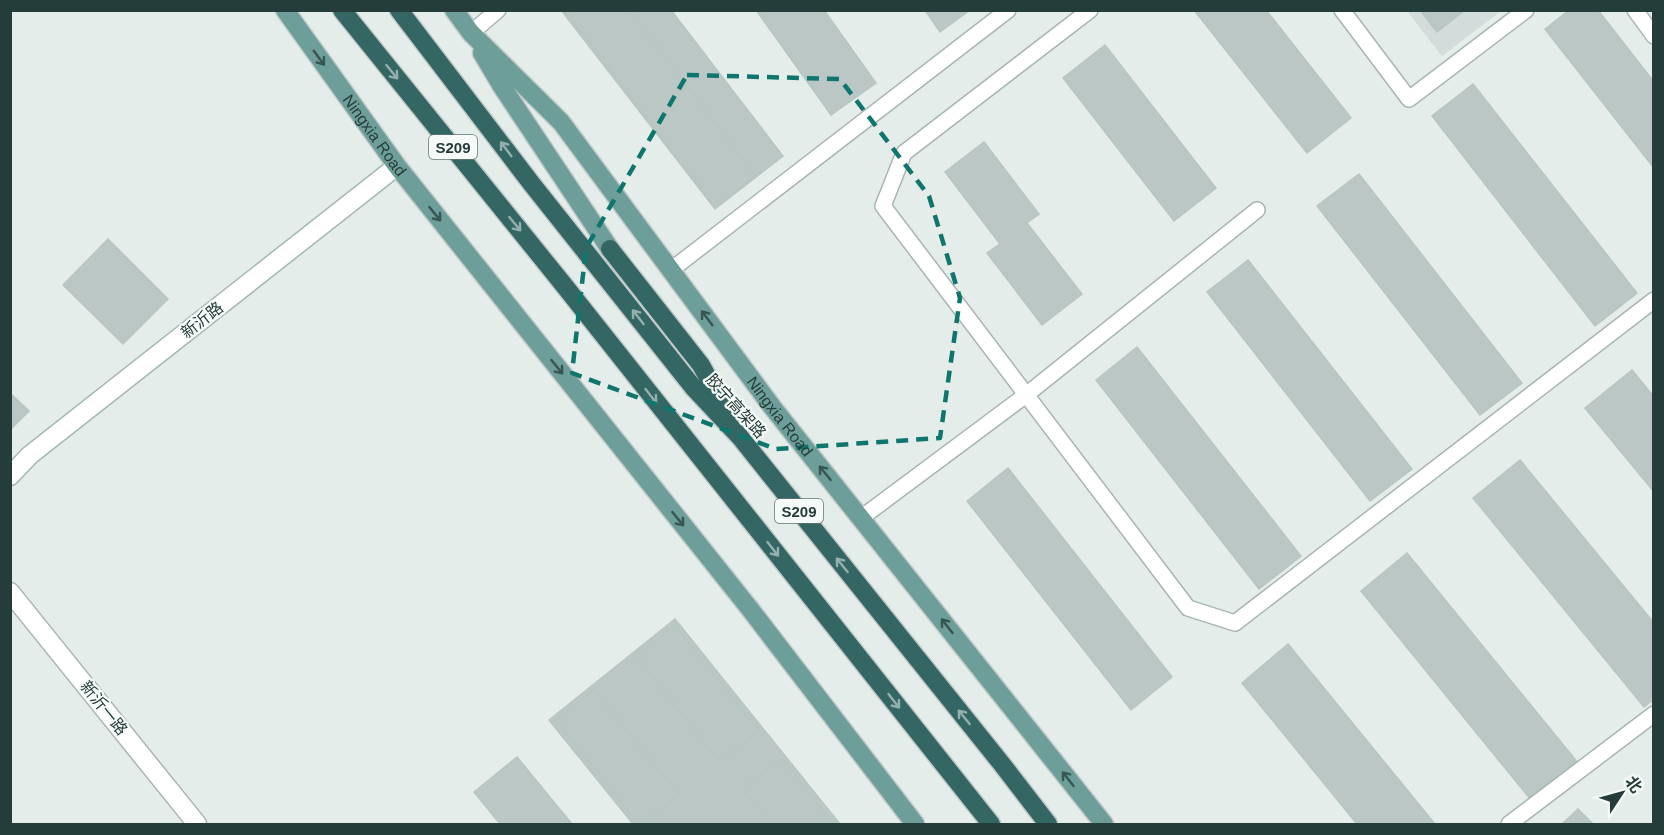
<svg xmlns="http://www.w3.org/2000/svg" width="1664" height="835" viewBox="0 0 1664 835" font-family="Arial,'Noto Sans SC',sans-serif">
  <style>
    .built { fill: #d3dcda }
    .building { fill: #bac7c4; stroke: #b7c6c2; stroke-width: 1.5 }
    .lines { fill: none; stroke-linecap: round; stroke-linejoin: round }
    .lane-casing { stroke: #a8b5b2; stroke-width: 18 }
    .street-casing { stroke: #a8b5b2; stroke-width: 21 }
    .secondary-casing { stroke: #a4b7b4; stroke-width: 21 }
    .primary-casing { stroke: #c2c9c8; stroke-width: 21 }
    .highway-casing { stroke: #c2c9c8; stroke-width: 21 }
    .lane { stroke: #fff; stroke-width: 15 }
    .street { stroke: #fff; stroke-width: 18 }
    .secondary { stroke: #fff; stroke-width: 18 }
    .primary { stroke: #6d9e99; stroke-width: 18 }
    .highway { stroke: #346764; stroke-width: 18 }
    .oneway { stroke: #375552 }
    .oneway2 { stroke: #94b0ae }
    .marked { fill: none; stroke: #0f766e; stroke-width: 4.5; stroke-dasharray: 12 8; stroke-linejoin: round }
    .labels { text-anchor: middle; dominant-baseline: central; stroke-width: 4.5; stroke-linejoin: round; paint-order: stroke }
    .shield { fill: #f5f9f8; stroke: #637573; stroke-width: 1.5 }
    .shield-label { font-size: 15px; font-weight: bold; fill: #253d3a }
    .street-label { font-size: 16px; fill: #253d3a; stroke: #f5f9f8 }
  </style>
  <rect width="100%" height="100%" fill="#e5edea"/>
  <path class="built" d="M1407,11H1501L1442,56Z"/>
  <path class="building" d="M561,10H671L783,156L715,209Z
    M564,10H629L756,176L716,207Z
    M756,10H824L876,83L831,115Z
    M925,10H970L940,32Z
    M1194,10H1266L1351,118L1307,153Z
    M1420,10H1465L1437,32Z
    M1569,10H1598L1654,82V168L1545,29Z
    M1105,45L1216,188L1174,221L1063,78Z
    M1473,84L1637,293L1595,326L1432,116Z
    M984,142L1039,214L1027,223L1082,294L1042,325L987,253L1000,244L945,172Z
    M1359,174L1522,383L1480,415L1317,206Z
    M108,239L168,299L123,344L63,285Z
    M1248,260L1412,469L1370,501L1207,292Z
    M1137,347L1301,556L1259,589L1096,380Z
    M1632,370L1654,397V492L1585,408Z
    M10,393L29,411L10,430Z
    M1520,460L1654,623V699L1644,707L1473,498Z
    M1008,468L1172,677L1131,710L967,501Z
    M1407,553L1578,763L1531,800L1361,591Z
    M675,619L840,824H633L549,720Z
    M675,625L759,731L720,762L636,656Z
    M1288,644L1435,824H1357L1242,683Z
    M594,689L679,795L642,824H638L556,720Z
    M517,757L572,824H500L474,792Z
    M782,758L834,824H770L743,789Z
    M1578,809L1593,824H1562Z"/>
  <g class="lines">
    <g class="lane-casing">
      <path id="lane" d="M1090,10L904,153L883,206L1188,608L1235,623L1654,300
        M1342,10L1409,99L1526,10
        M1635,10L1654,36
        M471,33L498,10
        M671,270L1008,10
        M861,518L1026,395L1257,210
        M1509,824L1654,714"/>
    </g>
    <g class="street-casing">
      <path id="street" d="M10,592L197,824"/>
    </g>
    <g class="secondary-casing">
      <path id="secondary" d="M10,476L30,455L397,166"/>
    </g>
    <g class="primary-casing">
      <g id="primary">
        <path id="s1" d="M285,10L397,166L750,609L915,824"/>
        <path id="s2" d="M454,10L471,33L561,122L773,408L1104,824"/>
        <path d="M482,53L501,85L610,249"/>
      </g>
    </g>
    <g class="highway-casing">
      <path id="highway" d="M342,10L563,284L991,824
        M399,10L531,183L693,387L740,437L1001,763L1048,824
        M610,249L701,365L728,414"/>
    </g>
    <use href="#lane" class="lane"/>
    <use href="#street" class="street"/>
    <use href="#secondary" class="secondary"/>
    <use href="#primary" class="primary"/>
    <use href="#highway" class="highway"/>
  </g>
  <defs><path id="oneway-shaft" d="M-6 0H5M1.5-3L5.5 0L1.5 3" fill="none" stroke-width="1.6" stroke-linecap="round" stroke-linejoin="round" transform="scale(1.5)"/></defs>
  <g class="oneway">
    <use href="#oneway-shaft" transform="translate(319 58) rotate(54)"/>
    <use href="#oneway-shaft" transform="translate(435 214) rotate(51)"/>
    <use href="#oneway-shaft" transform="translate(707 318) rotate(-127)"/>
    <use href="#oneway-shaft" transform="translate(557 367) rotate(51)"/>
    <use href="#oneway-shaft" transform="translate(825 473) rotate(-129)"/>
    <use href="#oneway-shaft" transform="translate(678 519) rotate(51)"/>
    <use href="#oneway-shaft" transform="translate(947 626) rotate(-128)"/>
    <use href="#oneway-shaft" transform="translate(1068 779) rotate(-128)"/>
  </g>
  <g class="oneway2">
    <use href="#oneway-shaft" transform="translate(392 72) rotate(51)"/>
    <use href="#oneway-shaft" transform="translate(506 149) rotate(-127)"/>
    <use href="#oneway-shaft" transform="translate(515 224) rotate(51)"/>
    <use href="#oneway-shaft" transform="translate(638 317) rotate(-128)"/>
    <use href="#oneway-shaft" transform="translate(651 396) rotate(52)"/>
    <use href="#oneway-shaft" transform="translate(773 549) rotate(52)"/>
    <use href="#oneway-shaft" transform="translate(842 565) rotate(-129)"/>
    <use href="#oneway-shaft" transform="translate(894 701) rotate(52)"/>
    <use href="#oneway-shaft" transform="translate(964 717) rotate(-129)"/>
  </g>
  <path class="marked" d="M687,75L840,79L929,196L960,298L940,438L776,449L572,373L586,248Z"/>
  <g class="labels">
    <g class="shield">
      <rect x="429" y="135" width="48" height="24" rx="4.5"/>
      <rect x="775" y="499" width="48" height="24" rx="4.5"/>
    </g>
    <g class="shield-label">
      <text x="453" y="147">S209</text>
      <text x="799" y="511">S209</text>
    </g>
    <g class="street-label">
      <text stroke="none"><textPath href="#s1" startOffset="154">Ningxia Road</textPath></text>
      <text transform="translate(202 320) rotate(-38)">新沂路</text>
      <text transform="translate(736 406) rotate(48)">胶宁高架路</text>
      <text stroke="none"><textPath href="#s2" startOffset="522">Ningxia Road</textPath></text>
      <text transform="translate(104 708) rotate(51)">新沂一路</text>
    </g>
  </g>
  <rect width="1664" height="835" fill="none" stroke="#253d3a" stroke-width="24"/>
  <g transform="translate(1622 793) rotate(54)" stroke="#f5f9f8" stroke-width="4.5" paint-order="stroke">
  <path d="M0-4.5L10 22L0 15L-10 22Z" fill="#253d3a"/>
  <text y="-9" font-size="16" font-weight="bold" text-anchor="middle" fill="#253d3a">北</text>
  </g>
</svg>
